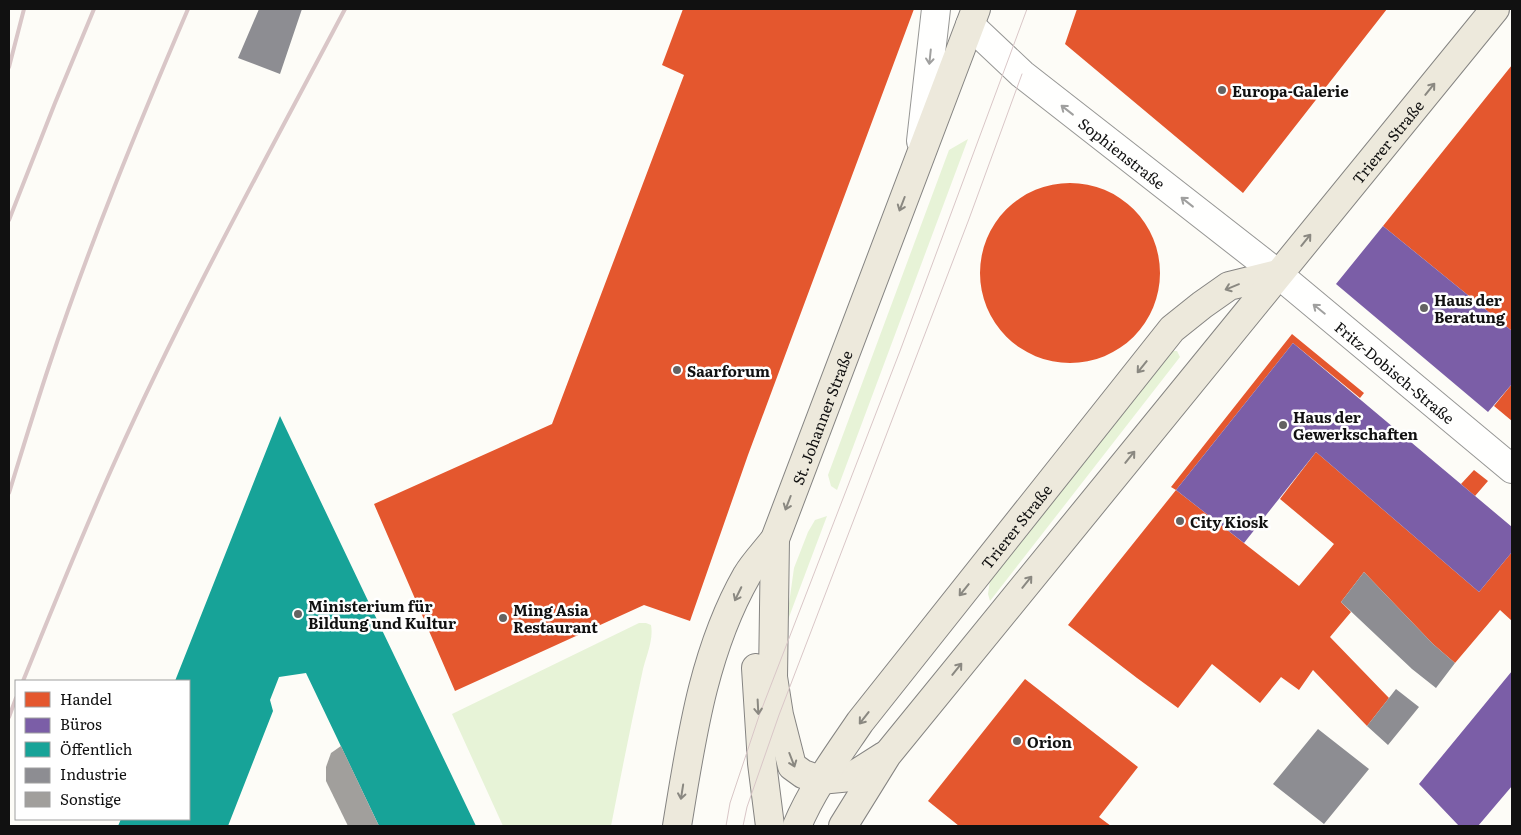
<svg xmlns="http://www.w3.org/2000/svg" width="1521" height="835" viewBox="0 0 1521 835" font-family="Literata,serif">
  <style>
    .green { fill: #e7f3d7 }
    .shops { fill: #e4572e }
    .offices { fill: #7b5ea7 }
    .public { fill: #17a398 }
    .industry { fill: #8d8d92 }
    .building { fill: #a19f9c }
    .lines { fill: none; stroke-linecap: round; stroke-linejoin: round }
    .minor-casing { stroke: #979795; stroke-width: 30 }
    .major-casing { stroke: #858482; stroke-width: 30 }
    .minor { stroke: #fffffe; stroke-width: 28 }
    .major { stroke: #ede9dc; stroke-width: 28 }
    .tram { stroke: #d9c6c7; stroke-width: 1 }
    .rail { stroke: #d9c6c7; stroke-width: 4 }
    .oneway { stroke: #a0a09f }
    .oneway2 { stroke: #8a8881 }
    .poi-dot { fill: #646362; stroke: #fff; stroke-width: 2 }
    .labels { text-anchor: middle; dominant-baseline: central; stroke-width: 5; stroke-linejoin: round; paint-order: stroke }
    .poi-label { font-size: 15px; font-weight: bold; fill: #111; stroke: #fff; text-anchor: start }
    .street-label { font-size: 15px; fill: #111; stroke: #fff }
  </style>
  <rect width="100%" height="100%" fill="#fdfcf7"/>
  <path class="green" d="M968,139L837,490L831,486L828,475L949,150Z
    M1171,351H1177L1180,357L990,601L988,594L990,580Z
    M827,516L786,625L794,568L808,532L815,520Z
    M639,623H646L651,625C654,641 645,658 642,674C631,724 621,775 611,826H503L452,714Z"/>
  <path class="shops" d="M683,9H914L748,455L690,621L644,605L455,691L374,504L552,424L684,75L662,65Z
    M1077,9H1387L1243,193L1065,44Z
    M1512,65V331L1383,226Z
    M980 273a90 90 0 1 1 180 0a90 90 0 1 1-180 0Z
    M1292,334L1364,393L1360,398L1293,343L1176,490L1171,487Z
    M1512,384V421L1494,406Z
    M1316,452L1479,592L1512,552V621L1500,610L1455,663L1433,644L1364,572L1341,602L1351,612L1330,637L1389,698L1367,726L1313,670L1299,690L1281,677L1260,703L1212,664L1178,708L1137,678L1068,625L1176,490L1299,586L1334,544L1280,499Z
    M1474,470L1488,481L1475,496L1461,484Z
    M1025,679L1138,767L1099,817L1111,826H959L928,801Z"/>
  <path class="offices" d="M1383,226L1512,331V384L1488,412L1336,284Z
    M1293,343L1512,527V552L1479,592L1316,452L1244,543L1176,490Z
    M1512,671V786L1478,826H1459L1419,784Z"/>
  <path class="public" d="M280,416L370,605L476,826H379L306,673L279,677L270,700L273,711L228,826H118L121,819H189V681H175Z"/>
  <path class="industry" d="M259,9H302L280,74L238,58Z
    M1364,572L1433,644L1455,663L1436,688L1412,669L1341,602Z
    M1396,689L1419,707L1388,745L1367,726Z
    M1318,729L1369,769L1324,824L1273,784Z"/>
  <path class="building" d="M341,746L379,826H348L326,781V767L331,753Z"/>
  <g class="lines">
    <g class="minor-casing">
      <g id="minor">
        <path id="s1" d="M970,25L1022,74L1278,274L1512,469"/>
        <path d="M921,141L936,9"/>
      </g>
    </g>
    <g class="major-casing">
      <g id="major">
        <path d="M775,539L773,677L779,715L792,766L803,774L820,780L851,777L884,756"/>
        <path d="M756,668L762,763L770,826"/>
        <path id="s2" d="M677,826C691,741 703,652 747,575C755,562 766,551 775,539L976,9"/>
        <path id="s3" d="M797,826C813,788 837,756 860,722L1172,329L1202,305L1229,286L1278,274"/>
        <path id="s4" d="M843,826L887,755L1495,9"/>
      </g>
    </g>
    <use href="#minor" class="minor"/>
    <use href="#major" class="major"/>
    <path class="tram" d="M726,826L730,803L759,716L900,351L1027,9
      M743,826L747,807L779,715L969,219L1022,74"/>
    <path class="rail" d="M9,67L24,9
      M9,220L55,103L94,9
      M9,493C22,451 35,408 49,366C89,245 138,126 188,9
      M23,681C53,607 83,532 116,459C185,305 267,157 345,9
      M9,717L16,698"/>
  </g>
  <defs><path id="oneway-shaft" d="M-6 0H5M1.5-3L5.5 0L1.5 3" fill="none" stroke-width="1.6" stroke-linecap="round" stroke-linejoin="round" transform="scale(1.25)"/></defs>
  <g class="oneway">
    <use href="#oneway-shaft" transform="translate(930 57) rotate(96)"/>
    <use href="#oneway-shaft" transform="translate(1067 110) rotate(-142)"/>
    <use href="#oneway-shaft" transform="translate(1187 202) rotate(-142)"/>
    <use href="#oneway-shaft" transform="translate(1319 309) rotate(-141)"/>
  </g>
  <g class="oneway2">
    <use href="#oneway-shaft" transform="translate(1430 89) rotate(-51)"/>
    <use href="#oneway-shaft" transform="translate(902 204) rotate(111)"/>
    <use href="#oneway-shaft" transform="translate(1306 240) rotate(-51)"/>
    <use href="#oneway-shaft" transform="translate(1232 287) rotate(158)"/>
    <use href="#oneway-shaft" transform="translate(1142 367) rotate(129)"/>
    <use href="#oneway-shaft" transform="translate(1130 457) rotate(-51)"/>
    <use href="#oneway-shaft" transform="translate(788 503) rotate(111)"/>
    <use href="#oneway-shaft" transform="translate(1027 582) rotate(-51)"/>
    <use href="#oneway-shaft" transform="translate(964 590) rotate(129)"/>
    <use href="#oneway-shaft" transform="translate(738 594) rotate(116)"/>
    <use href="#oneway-shaft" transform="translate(957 669) rotate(-51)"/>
    <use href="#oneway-shaft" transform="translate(758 707) rotate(87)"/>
    <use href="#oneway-shaft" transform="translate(864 718) rotate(128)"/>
    <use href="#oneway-shaft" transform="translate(792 760) rotate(69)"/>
    <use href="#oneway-shaft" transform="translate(682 792) rotate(99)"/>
  </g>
  <g class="poi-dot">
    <circle cx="1222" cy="90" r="5"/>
    <circle cx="1424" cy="308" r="5"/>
    <circle cx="677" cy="370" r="5"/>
    <circle cx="1283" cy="425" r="5"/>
    <circle cx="1180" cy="521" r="5"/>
    <circle cx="298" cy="614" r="5"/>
    <circle cx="503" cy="618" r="5"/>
    <circle cx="1017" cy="741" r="5"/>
  </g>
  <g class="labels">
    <g class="poi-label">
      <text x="1232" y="90">Europa-Galerie</text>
      <text x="1434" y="299">Haus der<tspan x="1434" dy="17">Beratung</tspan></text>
      <text x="687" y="370">Saarforum</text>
      <text x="1293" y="416">Haus der<tspan x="1293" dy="17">Gewerkschaften</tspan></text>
      <text x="1190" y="521">City Kiosk</text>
      <text x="308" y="605">Ministerium für<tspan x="308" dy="17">Bildung und Kultur</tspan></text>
      <text x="513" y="609">Ming Asia<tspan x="513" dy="17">Restaurant</tspan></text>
      <text x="1027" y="741">Orion</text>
    </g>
    <g class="street-label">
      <text stroke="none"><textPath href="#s4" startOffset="875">Trierer Straße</textPath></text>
      <text stroke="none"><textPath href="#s1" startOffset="199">Sophienstraße</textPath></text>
      <text stroke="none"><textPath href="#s1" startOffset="549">Fritz-Dobisch-Straße</textPath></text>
      <text stroke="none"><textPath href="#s2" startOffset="438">St. Johanner Straße</textPath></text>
      <text stroke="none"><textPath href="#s3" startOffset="372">Trierer Straße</textPath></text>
    </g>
  </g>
  <rect width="1521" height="835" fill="none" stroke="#111111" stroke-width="20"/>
  <rect x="15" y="680" width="175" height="140" fill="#ffffff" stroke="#a0a0a0"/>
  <rect x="25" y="692" width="25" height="15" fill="#e4572e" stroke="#a0a0a0"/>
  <text x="60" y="705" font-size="15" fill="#111111">Handel</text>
  <rect x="25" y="718" width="25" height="15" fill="#7b5ea7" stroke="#a0a0a0"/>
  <text x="60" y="730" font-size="15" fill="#111111">Büros</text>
  <rect x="25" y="742" width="25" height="15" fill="#17a398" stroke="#a0a0a0"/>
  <text x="60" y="755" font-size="15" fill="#111111">Öffentlich</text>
  <rect x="25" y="768" width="25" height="15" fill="#8d8d92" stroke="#a0a0a0"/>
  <text x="60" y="780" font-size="15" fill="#111111">Industrie</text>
  <rect x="25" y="792" width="25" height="15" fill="#a19f9c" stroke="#a0a0a0"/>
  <text x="60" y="805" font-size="15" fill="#111111">Sonstige</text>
</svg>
